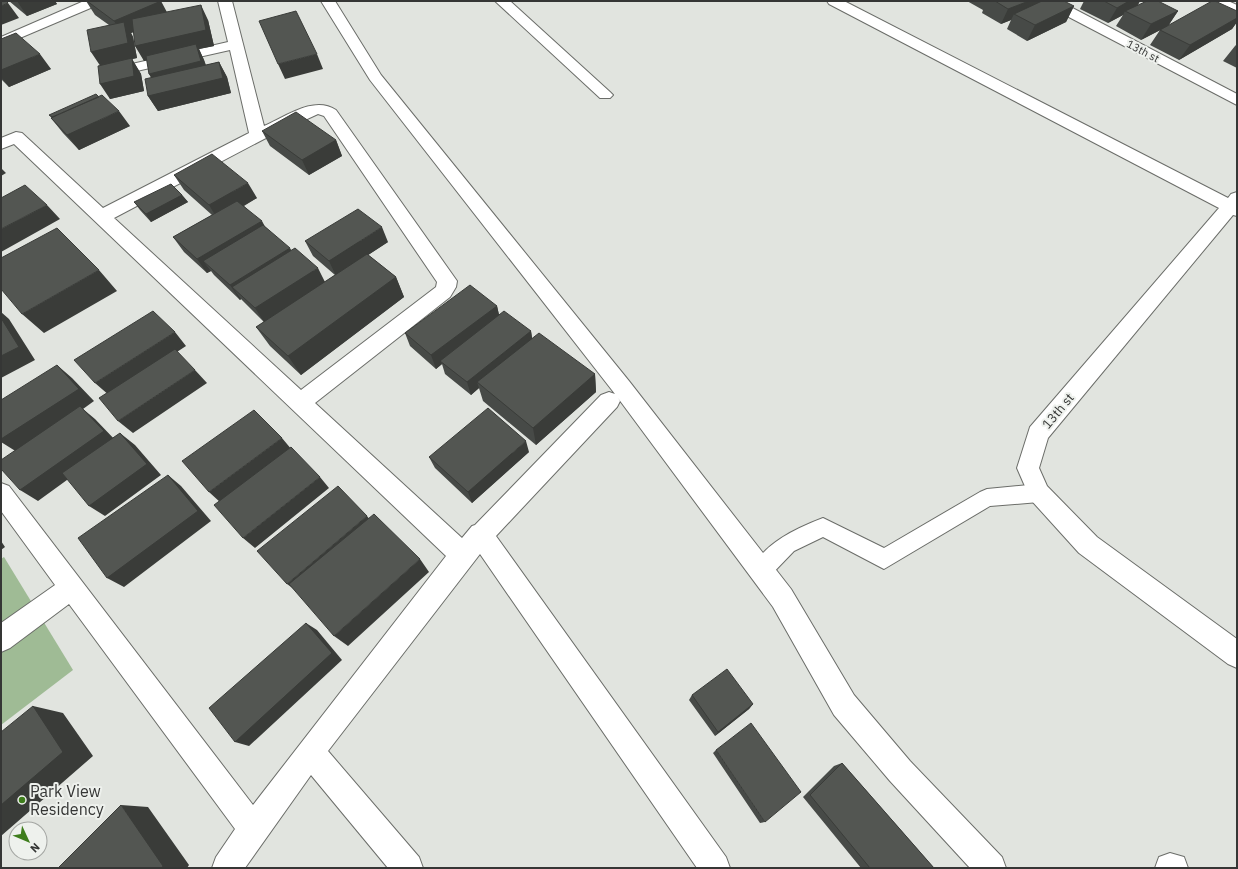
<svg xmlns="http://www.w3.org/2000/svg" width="1238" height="869" viewBox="0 0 1238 869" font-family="'IBM Plex Sans',sans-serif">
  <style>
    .green { fill: #9fbb95 }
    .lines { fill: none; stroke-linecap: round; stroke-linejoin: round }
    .service-casing { stroke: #6b6d69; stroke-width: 2 }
    .minor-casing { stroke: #6b6d69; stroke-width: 2 }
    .tertiary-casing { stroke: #6b6d69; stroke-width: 2 }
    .service { fill: #fff; fill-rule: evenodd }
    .minor { fill: #fff; fill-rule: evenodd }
    .tertiary { fill: #fff; fill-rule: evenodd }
    .wall { fill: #474a47 }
    .shaded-wall { fill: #3a3c39 }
    .building { fill: #535652; stroke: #3a3c39 }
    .poi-dot { fill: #3e7d1c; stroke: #eef1ed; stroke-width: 1.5 }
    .labels { text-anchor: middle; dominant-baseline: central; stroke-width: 4; stroke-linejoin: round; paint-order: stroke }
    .far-street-label { font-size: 11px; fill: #353635; stroke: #eef1ed }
    .street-label { font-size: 13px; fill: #353635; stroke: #eef1ed }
    .near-poi-label { font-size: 16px; fill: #353635; stroke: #eef1ed; text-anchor: start }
  </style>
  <rect width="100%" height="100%" fill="#e1e4df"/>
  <path class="green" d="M4,557L73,670L1,725V559Z"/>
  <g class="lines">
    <g class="service-casing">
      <path id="service" d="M1039,484L1046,487L1048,493L1046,499L1039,502L990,506L884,569L823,537L794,551L768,578L761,581L754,578L751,571C763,543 797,528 823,518L884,548L980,492L987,489Z"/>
    </g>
    <g class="minor-casing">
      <path id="minor" d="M218,1H232L264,126C285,117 314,95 336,110L457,281L456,287L450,297L315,403L462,538L472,526L475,525L601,395L609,392L615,394L370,80L321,1H335L381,75L629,381L791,589L854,695L910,761L1002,857L1006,868H970L890,781L834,715L773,607L618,398L620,401L617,407L496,536L726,857L730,868H697L480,554L328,751L419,857L423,868H388L311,775L245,868H212L216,857L235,829L69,604L10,648L1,652V623L55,585L1,511V483L9,486L253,805L446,556L14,144L1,149V138L16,132L22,133L103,208L249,133L230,50L110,77L105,76L103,73L105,70L110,69L228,42ZM318,114L324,116L437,282L436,287L301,390L114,218L264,139Z
        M495,1H510L610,92L613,95L610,98H600Z
        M827,1H844L1228,198L1231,194L1237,192V216L1233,215L1048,438L1039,468L1047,486L1097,537L1237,639V668L1228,664L1079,553L1031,500L1017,468L1030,427L1219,208L829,4Z
        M1042,1H1059L1237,94V105L1044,4Z
        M1210,1H1228L1237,5V14L1212,4Z
        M1170,853L1184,857L1188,868H1155L1159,857Z"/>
    </g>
    <g class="tertiary-casing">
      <path id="tertiary" d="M84,1H102L100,4L1,46V37Z"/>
    </g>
    <use href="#service" class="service"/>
    <use href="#minor" class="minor"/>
    <use href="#tertiary" class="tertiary"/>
  </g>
  <path class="wall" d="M9,1H55L57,4L27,16Z
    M86,1H160L166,12L208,20L214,46L199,49L204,60L206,65L219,62L227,77L231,93L158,111L148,96L151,77L149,74L147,60L144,61L134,32L131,33L133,37L137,58L132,59L141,74L144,91L110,99L100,65L109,25L95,15Z
    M967,1H1041L1040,2L1074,6L1066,22L1027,41L1007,29L1011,20L1001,24L982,13L983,10Z
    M1084,1H1140L1138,5L1178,11L1168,26L1237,11V22L1232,29L1179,60L1150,45L1160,30L1166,27L1141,40L1116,26L1123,15L1108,23L1080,9Z
    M1,39L51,69L9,87L1,79Z
    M1237,44V68L1223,61L1235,46Z
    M49,115L130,126L79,150L63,133L51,118H52Z
    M262,131L336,140L342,156L309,175L270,146Z
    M174,175L257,198L244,206L265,227L325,282L335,275L313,256L305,241L388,242L368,255L396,277L404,297L301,375L270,346L256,327L264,322L241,299L240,300L214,275L211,271L207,273L184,252L173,237L212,215L184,190Z
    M182,195L188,202L151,222L140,210L134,202Z
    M497,306L499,315L531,331L532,338L595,374L596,392L536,445L483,401L479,388L471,395L445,374L442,364L436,369L410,346L405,333Z
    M529,452L472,503L435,468L429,457Z
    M692,695L753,704L749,709L715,736L689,700Z
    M716,750L765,822L760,823L713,753Z
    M842,763L934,868H861L803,797L834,766Z"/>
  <path class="shaded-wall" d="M17,1H55L57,4L27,16Z
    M161,1L169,16L131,33L133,37L137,58L132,59L141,74L144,91L110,99L100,84L101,67L91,52L124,36L114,21Z
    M1029,1H1041L1036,10L1014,14L1011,20L1001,24L1008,9Z
    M1129,1H1140L1136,7L1125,11L1123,15L1108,23L1117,8Z
    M8,3L19,18L1,25V6Z
    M201,5L208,20L214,46L199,49L204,60L209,77L158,89L149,74L198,49L144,61L135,46Z
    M1074,6L1066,22L1027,41L1035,25Z
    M1178,11L1168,26L1141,40L1151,24Z
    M1237,18V22L1232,29L1179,60L1190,45Z
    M40,54L51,69L9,87L1,77V70Z
    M317,54L323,69L285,79L278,64Z
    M219,62L227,77L231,93L158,111L148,96Z
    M119,111L130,126L79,150L67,135Z
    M336,140L342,156L309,175L302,160Z
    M1,168L6,173L1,176Z
    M248,183L257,198L218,220L209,205Z
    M182,195L188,202L151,222L146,214Z
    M47,205L60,219L1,252V229Z
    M262,221L270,236L203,261L211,271L207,273L197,259Z
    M382,227L388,242L336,276L329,261Z
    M290,248L298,262L232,287L241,299L240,300L230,285Z
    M318,268L325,282L264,322L255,308Z
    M99,270L117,291L44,333L22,314Z
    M396,277L404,297L301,375L288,356Z
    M497,306L500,319L440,361L442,364L436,369L431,355Z
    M1,312L9,319L35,360L1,378Z
    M531,331L533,345L477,382L479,388L471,395L467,382Z
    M175,332L186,346L110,396L95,383Z
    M57,365L72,378L94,401L83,409L95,419L118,443L38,501L20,490L17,452L1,442V439Z
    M195,370L207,383L133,433L118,421Z
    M595,374L596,392L536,445L533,428Z
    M120,433L135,445L161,475L105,516L89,506Z
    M282,438L292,450L221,503L209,492Z
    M526,441L529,452L472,503L468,492Z
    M168,475L181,486L211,521L124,587L107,578Z
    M320,477L329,488L255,548L243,538Z
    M367,516L375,526L298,592L287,584Z
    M1,541L5,547L1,550Z
    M420,559L429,572L348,646L334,636Z
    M306,623L317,630L342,660L249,746L235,742Z
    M753,704L749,709L715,736L718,732Z
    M33,706L63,713L93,756L1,836V805Z
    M121,805L148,807L189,865L187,868H162Z"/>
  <path class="building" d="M1,1H6L8,3L1,6Z
    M87,1H161L114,21Z
    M995,1H1029L1008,9Z
    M1042,1H1064L1074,6L1035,25L1014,14Z
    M1104,1H1129L1117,8Z
    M1147,1H1158L1178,11L1151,24L1125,11Z
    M1212,1H1215L1237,11V18L1190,45L1160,30Z
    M201,5L206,30L135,46L132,19Z
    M296,11L317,54L278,64L259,21Z
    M124,22L128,43L91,52L87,30Z
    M16,33L40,54L1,70V39Z
    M196,44L201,61L149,74L146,56Z
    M132,58L134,76L100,84L98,66Z
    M219,62L223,78L148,96L145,79Z
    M96,94L99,97L52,117L49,115Z
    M102,95L119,111L67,135L51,118Z
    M296,112L336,140L302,160L262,131Z
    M212,154L248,183L209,205L174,175Z
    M171,184L182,195L146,214L134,202Z
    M25,185L47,205L1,229V198Z
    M237,201L262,221L197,259L173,237Z
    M358,209L382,227L329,261L305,241Z
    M263,225L290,248L230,285L203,261Z
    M57,228L99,270L22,314L1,289V258Z
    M295,248L318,268L255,308L232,287Z
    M367,254L396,277L288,356L256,327Z
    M470,285L497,306L431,355L405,333Z
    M153,311L175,332L95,383L74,360Z
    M504,311L531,331L467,382L440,361Z
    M1,318L19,347L1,356Z
    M539,333L595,374L533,428L477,382Z
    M175,349L195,370L118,421L99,398Z
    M57,365L79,389L1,439V400Z
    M80,406L104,431L20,490L1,469V460Z
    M488,408L526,441L468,492L429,457Z
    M254,410L282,438L209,492L182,461Z
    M120,433L147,464L89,506L62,473Z
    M291,447L320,477L243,538L214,505Z
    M168,475L198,511L107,578L78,538Z
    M338,486L367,516L287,584L257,551Z
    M374,514L420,559L334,636L289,584Z
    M306,623L332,653L235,742L209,708Z
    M727,669L753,704L718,732L692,695Z
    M33,706L63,752L1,805V732Z
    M751,723L801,792L765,822L716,750Z
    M842,763L934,868H870L810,795Z
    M121,805L163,866L162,868H58Z"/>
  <circle class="poi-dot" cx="22" cy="800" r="4"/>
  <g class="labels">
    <g class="far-street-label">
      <text transform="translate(1143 51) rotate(28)">13th st</text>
    </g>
    <g class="street-label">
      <text transform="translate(1058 411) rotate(-50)">13th st</text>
    </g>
    <g class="near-poi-label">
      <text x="30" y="791">Park View<tspan x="30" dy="18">Residency</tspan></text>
    </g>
  </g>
  <rect width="1238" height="869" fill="none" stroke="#353635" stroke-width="4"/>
  <g transform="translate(28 841) rotate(134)"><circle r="19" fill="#eef1ed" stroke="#a4a6a3"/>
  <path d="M0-3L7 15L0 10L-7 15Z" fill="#3e7d1c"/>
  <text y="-6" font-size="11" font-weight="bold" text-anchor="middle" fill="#353635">N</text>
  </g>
</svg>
